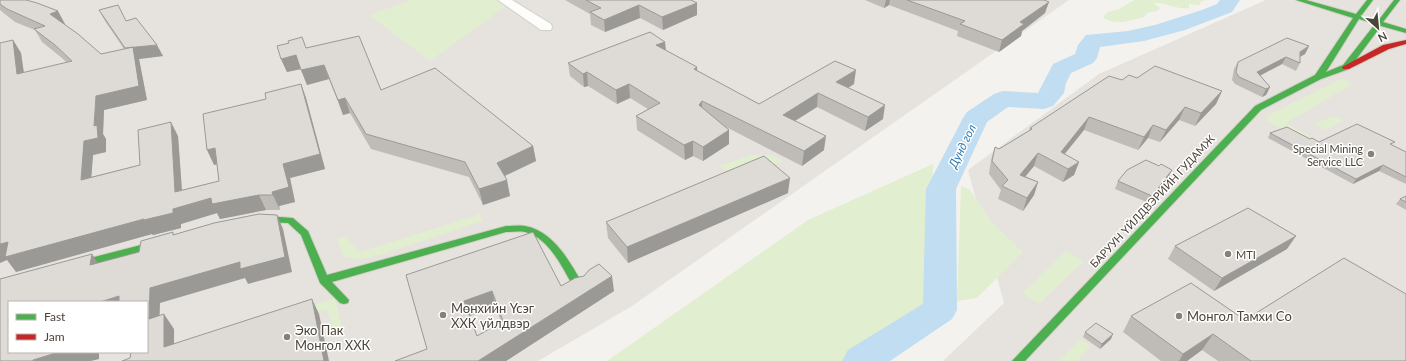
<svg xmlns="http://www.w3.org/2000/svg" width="1406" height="361" viewBox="0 0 1406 361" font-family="Lato,sans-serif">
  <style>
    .industrial { fill: #e6e2de; fill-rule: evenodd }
    .green { fill: #e1eecf }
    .parking { fill: #e6e3df }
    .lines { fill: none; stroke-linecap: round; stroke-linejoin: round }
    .river { fill: #c0ddf1; fill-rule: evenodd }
    .street-casing { stroke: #d2d0cb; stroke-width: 2 }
    .fast-casing { stroke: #d3cfc5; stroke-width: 2 }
    .jam-casing { stroke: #d3cfc5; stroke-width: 2 }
    .street { fill: #fdfdfc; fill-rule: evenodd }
    .fast { fill: #4caf50; fill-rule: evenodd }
    .jam { fill: #c62828; fill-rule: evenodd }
    .wall { fill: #bfbcb8; fill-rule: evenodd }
    .shaded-wall { fill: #9b9996 }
    .building { fill: #dedbd6; stroke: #9b9996; fill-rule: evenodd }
    .poi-dot { fill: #868178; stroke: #fff; stroke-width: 1.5 }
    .labels { text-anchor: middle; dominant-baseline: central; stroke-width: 3; stroke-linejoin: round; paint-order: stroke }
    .poi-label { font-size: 11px; fill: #4b4439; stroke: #fff; text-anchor: end }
    .street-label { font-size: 11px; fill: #4b4439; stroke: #fff }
    .water-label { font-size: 12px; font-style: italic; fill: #2e7ab2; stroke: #fff }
    .near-poi-label { font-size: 13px; fill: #4b4439; stroke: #fff; text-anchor: start }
  </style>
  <rect width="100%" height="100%" fill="#f4f2ee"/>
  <path class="industrial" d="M0,0H1069L632,306L538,361H0ZM9,302H147V352H9Z
    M1266,0H1406V361H943L1004,303L968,170L1099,74Z"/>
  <path class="green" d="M410,0H497L506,6L430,61L369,15Z
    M1134,0H1207L1201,1L1200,5L1189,4V8C1177,10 1165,2 1154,3L1160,8L1157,11L1147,13L1144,17C1131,20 1114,27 1103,17L1108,12L1119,9Z
    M1341,79L1353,84L1286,123L1345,156L1341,158L1266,121L1270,114Z
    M1334,116L1344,121L1325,130L1314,124Z
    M752,155H770L785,161L771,165L765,160L726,171L719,166Z
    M933,164L928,308L844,361H607L808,220Z
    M961,186L970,190L991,221L1023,252L977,298L957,301Z
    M480,214L483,221L383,254L359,260L343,256L337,238L345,237L360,252Z
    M1066,251L1084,261L1039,304L1022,293Z
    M335,298L344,334L335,338L327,309L170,361H142Z
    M1080,339L1091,346L1077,361H1059Z"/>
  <path class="parking" d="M1406,66V92L1366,109L1338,96Z
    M410,173L467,189L475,214L362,250L334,202Z
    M405,287L423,348L387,361H355L345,306Z"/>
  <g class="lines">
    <path class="river" d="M1220,0H1240L1232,12L1185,30L1144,41L1100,47L1097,58L1093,63L1071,73L1066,83L1064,93L1053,106L1044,109L1008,107L987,122L956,189L957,310L952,319L890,361H842L848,350L923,304L926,189L963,118L967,112L994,94L1003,91L1038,93L1053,64L1075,54L1078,45L1086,35L1128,31L1155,25L1202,10L1217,4Z"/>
    <g class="street-casing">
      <path id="street" d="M498,0H512L551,24L552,27L551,30H541Z"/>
    </g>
    <g class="fast-casing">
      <path id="fast" d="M1296,0H1306L1356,14L1367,0H1373L1361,16L1378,21L1394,0H1400L1383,22L1406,29V33L1381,26L1349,69L1321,79L1261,110L1025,361H1012L1255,106L1315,75L1353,18ZM1359,19L1375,24L1343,65L1326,72Z
        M266,216L293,218L308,231L327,275L506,226C512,226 519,225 525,226C553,231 569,260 582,283L581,286H573C562,267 549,238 525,232C519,231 512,232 506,232L332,282L349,300L348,303L344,304L340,303L320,283L301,235L288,223L266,222L249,225L244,222L246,220Z
        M168,238L171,239L173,241L171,243L67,272L63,271L62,268L63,265L67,264Z"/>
    </g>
    <g class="jam-casing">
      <path id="jam" d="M1406,40V44L1389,49L1349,69H1343L1342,67L1383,45Z"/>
    </g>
    <use href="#street" class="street"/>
    <use href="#fast" class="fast"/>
    <use href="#jam" class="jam"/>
  </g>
  <path class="wall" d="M0,0L65,24H64L101,54L124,49L105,21L99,10L126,21L163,56L139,59L147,100L104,110L103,134L106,139V152L93,155L91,177L140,165L178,136L182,190L219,181L217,164L214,165L266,99L301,84L306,98L325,169L290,178L295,202L279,206L280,210H266L220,219L217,213L181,224V228L153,235L152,234L16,272L13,40L21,53L24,73L67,63L62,58L42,42L35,30L15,22L0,10Z
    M565,0H691L697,3V15L663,30L640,18L605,32L591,25L590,14Z
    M865,0H1044L1045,13L1022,31L1021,36L999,52L957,36L958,31L889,5L884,8Z
    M665,42L666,50L697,71L759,104L854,84L848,88L883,119L865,131L817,107L795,121L824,150L802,166L726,127L729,130V144L703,161L693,156L685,160L637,130L636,116L648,109L630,98L617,104L588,86L584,87L570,76L568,63Z
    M1309,46L1305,54L1300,57V63L1296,71L1282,64L1260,75L1270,87L1266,95L1262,97L1235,84L1232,80L1234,69L1238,62Z
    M306,48L381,90L533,146L536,161L505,176L510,196L483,205L469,177L371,149L350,113L343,115L329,79L307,85L301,69L287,72L281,59Z
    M1137,78L1222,91L1216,104L1195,126L1179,120L1160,142L1148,138L1138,150L1084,130L1065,154L1079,162L1074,175L1063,182L1034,166L1025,176L1038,182L1034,195L1023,211L998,199L1001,190L989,174L991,160L995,147L999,149L1029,131L1030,128L1122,80Z
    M1270,133L1310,139L1319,142L1392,145L1406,152V184L1379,171L1353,184L1268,138Z
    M1159,166L1172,170L1168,177L1149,203L1115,189L1118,181Z
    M788,193L628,263L608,238L606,222Z
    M1406,196V210L1396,204L1400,199Z
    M1175,246L1287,249L1214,291L1168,259Z
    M406,275L561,286L614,291L506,361H395L427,349ZM496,307L501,322L477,336L470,316Z
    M1131,316L1245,320L1406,361H1218L1202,350L1187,361H1161L1123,332Z
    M1085,332L1111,339L1100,349L1083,337Z"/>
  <path class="shaded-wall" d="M886,0H890L889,5L884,8Z
    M1049,2L1045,13L1022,31L1021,36L999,52L1002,40L1020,22Z
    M697,3V15L663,30L662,17Z
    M639,5L640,18L605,32L604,20Z
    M58,11L65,24L57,27L50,14Z
    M13,40L21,53L26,88L17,74Z
    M665,42L666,55L656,45Z
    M157,45L163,56L139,59L147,100L104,110L103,134L106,139V152L93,155L90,195L81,180L84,141L94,126L96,96L131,60L125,48Z
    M1309,46L1305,54L1296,59L1300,52Z
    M296,55L301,69L287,72L281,59Z
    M1286,57L1282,64L1254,79L1257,72Z
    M324,65L329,79L307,85L301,70Z
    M697,67L698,81L694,69Z
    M856,70L854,84L835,96L836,82Z
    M587,72L588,86L584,87L583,74Z
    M301,84L306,98L325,169L290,178L295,202L279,206L280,210L273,195L272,192L283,164Z
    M629,84L630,98L617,104L616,90Z
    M1270,87L1266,95L1262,97L1266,89Z
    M1222,91L1216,104L1195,126L1201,113Z
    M818,93L817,107L782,129L783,115Z
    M345,98L350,113L343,115L338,100Z
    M702,101V115L699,105Z
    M885,105L883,119L865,131L868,117Z
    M1185,107L1179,120L1160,142L1166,130Z
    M1089,117L1084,130L1057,163L1061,152Z
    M171,122L178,136L183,206L211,198L259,195L266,210L220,219L217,213L181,224V228L153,235L152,234L16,272L7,260L0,263V244L8,242L173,209L175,192Z
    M1153,125L1148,138L1138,150L1144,137Z
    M729,130V144L703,161V147Z
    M826,136L824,150L802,166L804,151Z
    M693,141V156L685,160L684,145Z
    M533,146L536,161L500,178L497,163Z
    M215,148L222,163L214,165L207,150Z
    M1038,153L1034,166L1016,188L1020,175Z
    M1079,162L1074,175L1063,182L1068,169Z
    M1383,165L1379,171L1353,184L1356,179Z
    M1172,170L1168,177L1149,203L1152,196Z
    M790,178L788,193L628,263L627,247Z
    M507,180L510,196L483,205L479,189Z
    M1038,182L1034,195L1023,211L1027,198Z
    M277,215L283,229L292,272L248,284L245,278L160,303L159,334L149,319L150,288Z
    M1296,236L1287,249L1214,291L1222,278Z
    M92,254L102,269L90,265Z
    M612,276L614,291L506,361H478Z
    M492,291L496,307L469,316L464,301Z
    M119,296L123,302H100Z
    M312,299L319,314L329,361H324Z
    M164,314L174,329V361L164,347Z
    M1113,334L1111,339L1100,349L1102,344Z
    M1213,334L1202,350L1187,361H1179L1183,354Z
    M59,352H99V359L91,361H33V360Z"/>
  <path class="building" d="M0,0H26L37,3L58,11L50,14L78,34L101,54L133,47L139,86L96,96L94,126L97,125L98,138L84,141L81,180L140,165L138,130L171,122L175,192L219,181L215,148L207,150L203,114L266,99L265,93L301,84L320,154L283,164L289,187L272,192L273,195H259L212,204L211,198L173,209V213L144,220V219L5,257L8,242L0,244V43L13,40L17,74L72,61L55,45L34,29L45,26L7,9L0,4Z
    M586,0H691L697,3L662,17L639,5L604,20L590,12L601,8Z
    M907,0H1044L1049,2L1020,22L1024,24L1002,40L960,24L965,21Z
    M118,5L126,21L136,18L157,45L125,48L99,10Z
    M650,32L665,42L656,45L697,67L694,69L759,104L835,61L856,70L836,82L885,105L868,117L818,93L783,115L826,136L804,151L702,101L699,105L729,130L703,147L693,141L684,145L636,116L660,103L629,84L616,90L587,72L583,74L568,63Z
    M359,36L381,90L435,68L533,146L497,163L507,180L479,189L465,162L366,134L345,98L338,100L324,65L301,70L296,55L281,59L277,46L289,43L288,41L302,37L306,48Z
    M1287,38L1309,46L1300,52V63L1286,57L1257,72L1270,87L1266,89L1239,77L1236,72L1238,62Z
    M1155,66L1222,91L1201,113L1185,107L1166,130L1153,125L1144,137L1089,117L1061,152L1079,162L1068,169L1038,153L1020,175L1038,182L1027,198L1002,186L1008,180L992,161L995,147L999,149L1032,129L1030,128L1109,76L1122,80L1129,75L1137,78Z
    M1357,124L1395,142L1390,144L1406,152V177L1383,165L1356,179L1270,133L1287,127L1310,139L1312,138L1319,142Z
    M764,156L790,178L627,247L606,222Z
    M1146,160L1159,166L1161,164L1172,170L1152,196L1118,181L1127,170Z
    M1406,196V202L1400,199Z
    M1248,208L1296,236L1222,278L1175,246Z
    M259,214L277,215L285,257L240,269V262L150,288L149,319L164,314V347L312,299L324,361H122L130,358L131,352H147V302H119V296L100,302H9V352H59L33,360V361H0V279L92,254L90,265L139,252L141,241L173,232V235L214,223Z
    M533,232L561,286L575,278L584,276L589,270L599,264L612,276L478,361H395L427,349L406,275ZM492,291L503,321L477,336L464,301Z
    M1344,258L1406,294V361H1251L1213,334L1183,354L1131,316L1191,283L1245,320Z
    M1096,323L1113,334L1102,344L1085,332Z"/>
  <g class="poi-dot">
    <circle cx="1371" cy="154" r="4"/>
    <circle cx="1228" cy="254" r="4"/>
    <circle cx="443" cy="315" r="4"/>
    <circle cx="1179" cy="316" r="4"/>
    <circle cx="287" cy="337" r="4"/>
  </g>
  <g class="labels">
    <g class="poi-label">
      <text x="1363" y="148">Special Mining<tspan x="1363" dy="13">Service LLC</tspan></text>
      <text x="1236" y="254" text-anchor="start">MTI</text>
    </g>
    <g class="street-label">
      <text transform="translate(1152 201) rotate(-47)">БАРУУН ҮЙЛДВЭРИЙН ГУДАМЖ</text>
    </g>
    <g class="water-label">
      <text transform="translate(962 146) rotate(-64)">Дунд гол</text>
    </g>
    <g class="near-poi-label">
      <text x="451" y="308">Мөнхийн Үсэг<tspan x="451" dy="15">ХХК үйлдвэр</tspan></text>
      <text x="1187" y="316">Монгол Тамхи Со</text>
      <text x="295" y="330">Эко Пак<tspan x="295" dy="15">Монгол ХХК</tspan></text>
    </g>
  </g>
  <rect x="8" y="301" width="140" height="52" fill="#ffffff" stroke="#b7b4b0"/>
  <rect x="16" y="314" width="20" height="6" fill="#4caf50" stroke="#b7b4b0"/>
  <text x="44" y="321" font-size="12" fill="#4b4439">Fast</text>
  <rect x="16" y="334" width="20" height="6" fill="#c62828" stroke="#b7b4b0"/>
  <text x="44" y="341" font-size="12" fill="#4b4439">Jam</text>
  <g transform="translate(1378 28) rotate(153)" stroke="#ffffff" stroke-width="3" paint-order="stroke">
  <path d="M0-3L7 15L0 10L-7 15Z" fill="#4b4439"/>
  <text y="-6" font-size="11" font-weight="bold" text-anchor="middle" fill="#4b4439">N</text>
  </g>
</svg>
